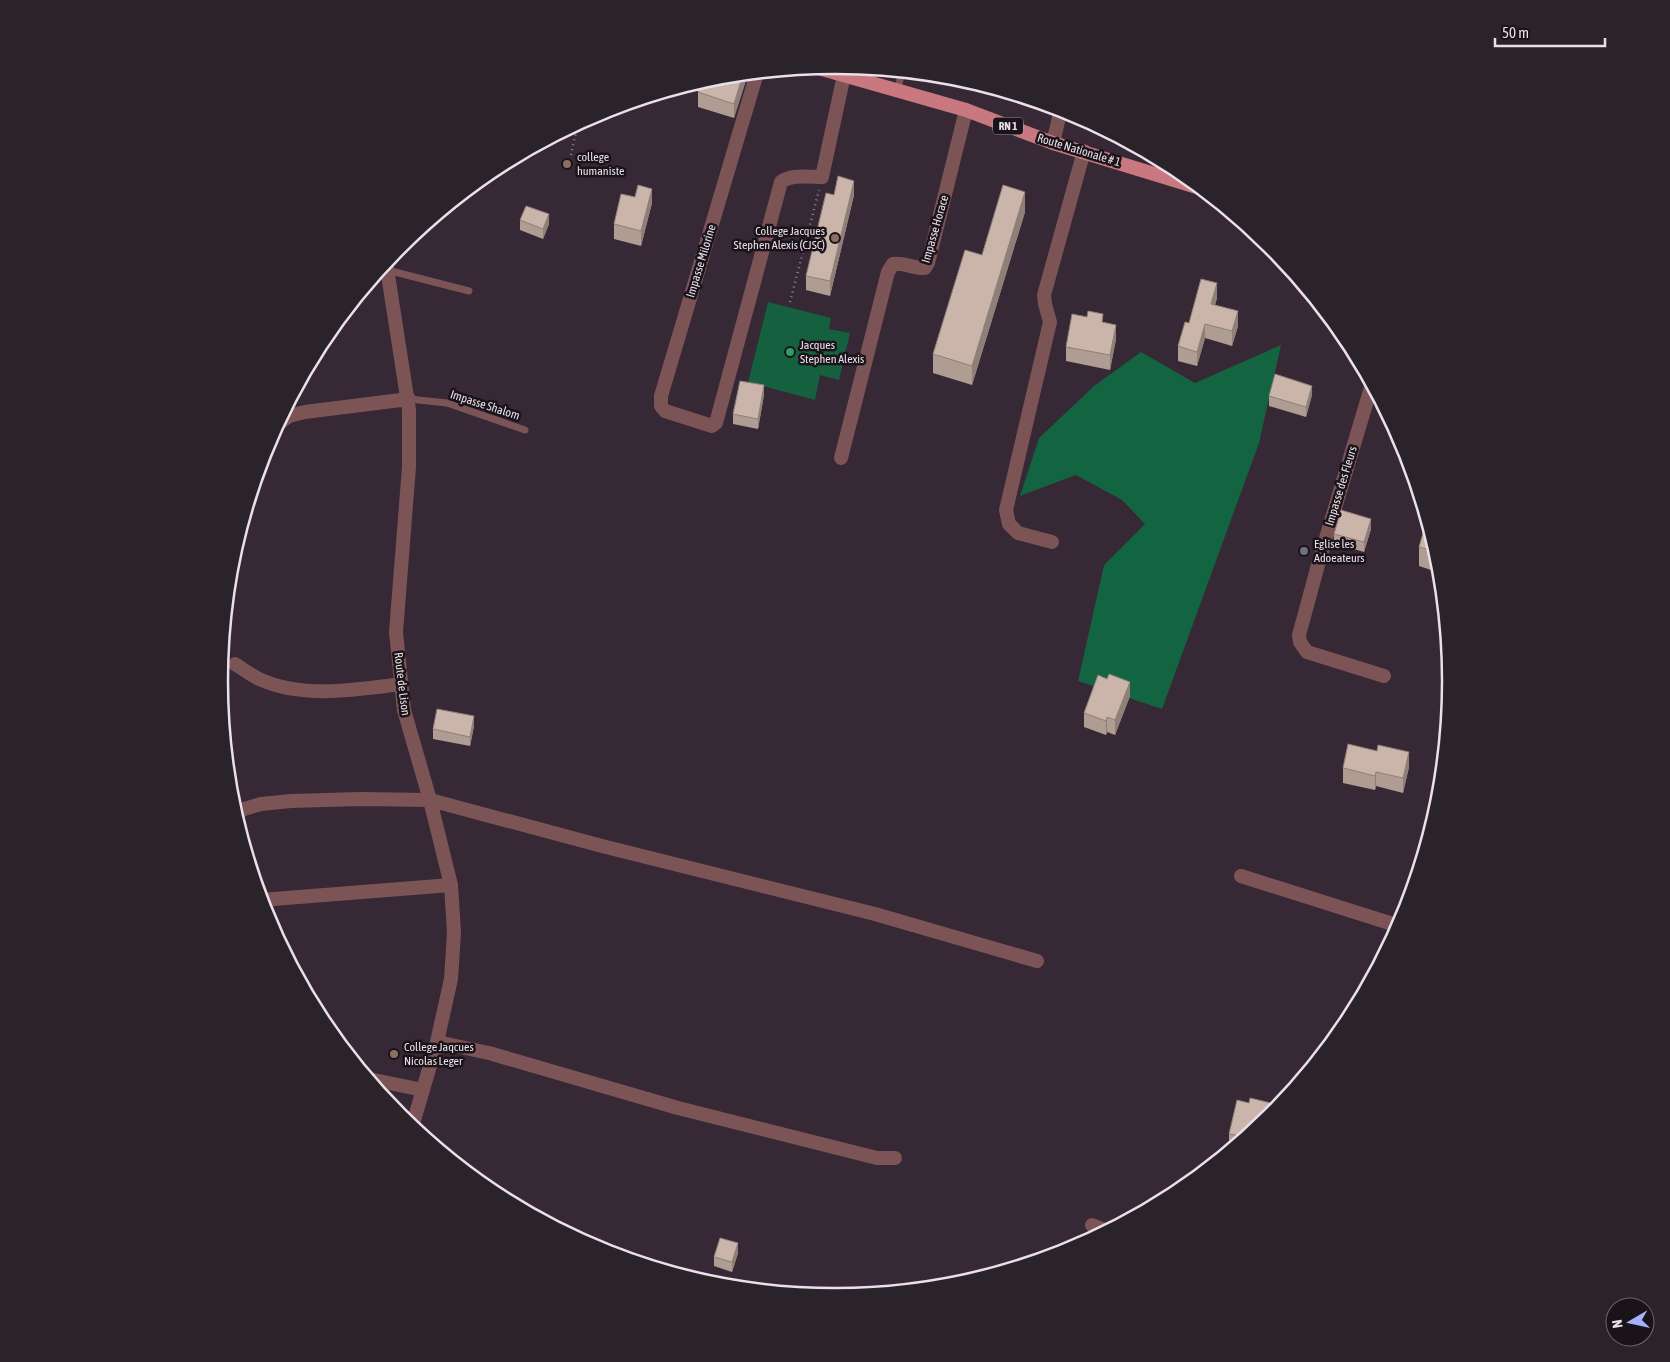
<svg xmlns="http://www.w3.org/2000/svg" width="1670" height="1362" viewBox="0 0 1670 1362" font-family="'Asap Condensed',sans-serif">
  <style>
    .green { fill: #15613f }
    .forest { fill: #136441 }
    .lines { fill: none; stroke-linecap: round; stroke-linejoin: round }
    .path { stroke: #90848f; stroke-width: 2.5; stroke-dasharray: 1 4; stroke-linecap: butt }
    .service { stroke: #7c5456; stroke-width: 7 }
    .minor { stroke: #7c5456; stroke-width: 14 }
    .tertiary { stroke: #7c5456; stroke-width: 14 }
    .primary { stroke: #c8787e; stroke-width: 14 }
    .wall { fill: #af9c93 }
    .shaded-wall { fill: #8e7f78 }
    .building { fill: #cbb5ab; stroke: #8e7f78 }
    .education-dot { fill: #8d6e63; stroke: #1a1319; stroke-width: 2 }
    .leisure-dot { fill: #2e9e5b; stroke: #1a1319; stroke-width: 2 }
    .worship-dot { fill: #6b7280; stroke: #1a1319; stroke-width: 2 }
    .labels { text-anchor: middle; dominant-baseline: central; stroke-width: 5; stroke-linejoin: round; paint-order: stroke }
    .shield { fill: #1a1319; stroke: #aca2ab; stroke-width: 1 }
    .shield-label { font-size: 11px; font-weight: bold; fill: #eae0e9 }
    .street-label { font-size: 12px; fill: #eae0e9; stroke: #1a1319 }
    .poi-label { font-size: 12px; fill: #eae0e9; stroke: #1a1319; text-anchor: start }
    .rim { fill: none; stroke: #eae0e9; stroke-width: 2.5 }
  </style>
  <rect width="100%" height="100%" fill="#362835"/>
  <path class="green" d="M768,302L831,318L829,329L850,333L839,380L820,375L815,400L748,382Z"/>
  <path class="forest" d="M1281,345L1259,443L1162,709L1078,681L1104,565L1145,524L1122,500L1076,475L1020,496L1039,438L1094,386L1141,352L1195,383Z"/>
  <g class="lines">
    <path class="path" d="M571,155L578,123
      M790,302L819,190"/>
    <path class="service" d="M897,91L902,72
      M387,270L469,291
      M409,399L447,403L525,430"/>
    <path class="minor" d="M757,73L661,396V406L665,411L712,426L716,423L781,182C792,174 809,177 822,177L844,75
      M1053,143L1061,109
      M1372,384L1318,565L1299,635L1300,642L1307,652L1384,676
      M277,425L289,416L305,412L409,399
      M841,458L888,272L893,264C904,262 914,269 925,268L928,263L966,110
      M1052,542L1018,533L1009,524L1006,510L1050,322L1045,304L1044,295L1084,151
      M235,664C243,669 251,675 259,679C303,699 355,690 402,684
      M235,815L244,809L261,804L291,801L360,799L430,800L602,846L875,914L1037,961
      M1241,876L1399,926
      M261,900L451,885
      M437,1042L489,1053L678,1108L877,1158H895
      M369,1079L423,1090
      M1092,1225L1107,1231"/>
    <path class="tertiary" d="M386,262L409,410V467L396,632L404,710L430,800L451,885L454,933L451,979L437,1042L412,1127"/>
    <path class="primary" d="M815,67L966,110L1053,143L1200,188"/>
  </g>
  <path class="wall" d="M748,74L734,118L698,107V92Z
    M834,195H854L830,296L806,290V276Z
    M652,203L641,246L614,239V224Z
    M1025,212L972,385L933,373V354L982,255Z
    M520,220L549,224L543,239L520,230Z
    M425,225L424,231H417Z
    M1217,298L1215,305L1238,326L1232,346L1205,338L1197,366L1178,361V346L1189,323Z
    M1103,322L1116,339L1110,370L1066,361V347Z
    M764,395L758,429L733,424V414Z
    M1312,395L1306,417L1269,406V396Z
    M1427,520L1439,561L1440,573L1419,566V547Z
    M1371,529L1364,552L1334,543V534Z
    M1130,696L1115,735L1107,732L1106,735L1084,727V713Z
    M474,726L470,746L433,739V729Z
    M1377,751L1409,767L1403,793L1376,786L1375,790L1343,783V768Z
    M1279,1107L1270,1117L1231,1149L1229,1148V1134Z
    M738,1253L732,1272L714,1266V1257Z"/>
  <path class="shaded-wall" d="M743,74H748L734,118V104Z
    M854,181V195L830,296V281Z
    M652,189V203L641,246V231Z
    M1025,192V212L972,385V366Z
    M549,214V224L543,239V229Z
    M1217,283V298L1211,319V304Z
    M1238,311V326L1232,346V331Z
    M1205,324V338L1197,366V352Z
    M1116,325V339L1110,370V355Z
    M764,385V395L758,429V419Z
    M1312,386V395L1306,417V407Z
    M1371,519V529L1364,552V542Z
    M1130,682V696L1115,735V720Z
    M474,716V726L470,746V737Z
    M1107,717V732L1106,735V721Z
    M1409,752V767L1403,793V778Z
    M1376,772V786L1375,790V776Z
    M738,1243V1253L732,1272V1262Z"/>
  <path class="building" d="M743,74L734,104L698,92L701,81L715,77Z
    M838,176L854,181L830,281L806,276L826,193L834,195Z
    M638,185L652,189L641,231L614,224L621,194L635,197Z
    M1003,185L1025,192L972,366L933,354L965,250L982,255Z
    M526,206L549,214L543,229L520,220Z
    M1201,279L1217,283L1211,304L1238,311L1232,331L1205,324L1197,352L1178,346L1185,322L1189,323Z
    M1088,311L1103,314L1102,322L1116,325L1110,355L1066,347L1072,314L1087,317Z
    M1275,374L1312,386L1306,407L1269,396Z
    M740,381L764,385L758,419L733,414Z
    M1341,510L1371,519L1364,542L1334,534Z
    M1427,520L1437,552L1419,547Z
    M1109,674L1130,682L1115,720L1107,717L1106,721L1084,713L1098,675L1107,679Z
    M437,709L474,716L470,737L433,729Z
    M1348,744L1377,751L1378,745L1409,752L1403,778L1376,772L1375,776L1343,768Z
    M1250,1098L1279,1105L1278,1107L1270,1117L1233,1148L1236,1135L1229,1134L1237,1100L1249,1103Z
    M720,1238L738,1243L732,1262L714,1257Z"/>
  <g class="education-dot">
    <circle cx="567" cy="164" r="5"/>
    <circle cx="835" cy="238" r="5"/>
    <circle cx="394" cy="1054" r="5"/>
  </g>
  <circle class="leisure-dot" cx="790" cy="352" r="5"/>
  <circle class="worship-dot" cx="1304" cy="551" r="5"/>
  <g class="labels">
    <rect class="shield" x="993" y="117.5" width="30" height="17" rx="4"/>
    <g class="shield-label">
      <text x="1008" y="126">RN 1</text>
    </g>
    <g class="street-label">
      <text transform="translate(1079 150) rotate(17)">Route Nationale # 1</text>
      <text transform="translate(935 229) rotate(-74)">Impasse Horace</text>
      <text transform="translate(701 261) rotate(-73)">Impasse Milorine</text>
      <text transform="translate(485 405) rotate(18)">Impasse Shalom</text>
      <text transform="translate(1341 486) rotate(-73)">Impasse des Fleurs</text>
      <text transform="translate(402 684) rotate(83)">Route de Lison</text>
    </g>
    <g class="poi-label">
      <text x="577" y="157">college<tspan x="577" dy="14">humaniste</tspan></text>
      <text x="825" y="231" text-anchor="end">College Jacques<tspan x="825" dy="14">Stephen Alexis (CJSC)</tspan></text>
      <text x="800" y="345">Jacques<tspan x="800" dy="14">Stephen Alexis</tspan></text>
      <text x="1314" y="544">Eglise les<tspan x="1314" dy="14">Adoeateurs</tspan></text>
      <text x="404" y="1047">College Jaqcues<tspan x="404" dy="14">Nicolas Leger</tspan></text>
    </g>
  </g>
  <path d="M0 0H1670V1362H0ZM228 681a607 607 0 1 1 1214 0a607 607 0 1 1-1214 0Z" fill="#2b232a" fill-rule="evenodd"/>
  <path class="rim" d="M228 681a607 607 0 1 1 1214 0a607 607 0 1 1-1214 0Z"/>
  <g transform="translate(1630 1322) rotate(261)"><circle r="24" fill="#1a1319" stroke="#6d656c"/>
  <path d="M0-4L9 19L0 12L-9 19Z" fill="#a5b1fc"/>
  <text y="-8" font-size="14" font-weight="bold" text-anchor="middle" fill="#eae0e9">N</text>
  </g>
  <path d="M1495 38v8h110v-8" fill="none" stroke="#eae0e9" stroke-width="2.5"/>
  <text x="1502" y="38" font-size="15" fill="#eae0e9" stroke="#1a1319" stroke-width="4" paint-order="stroke">50 m</text>
</svg>
